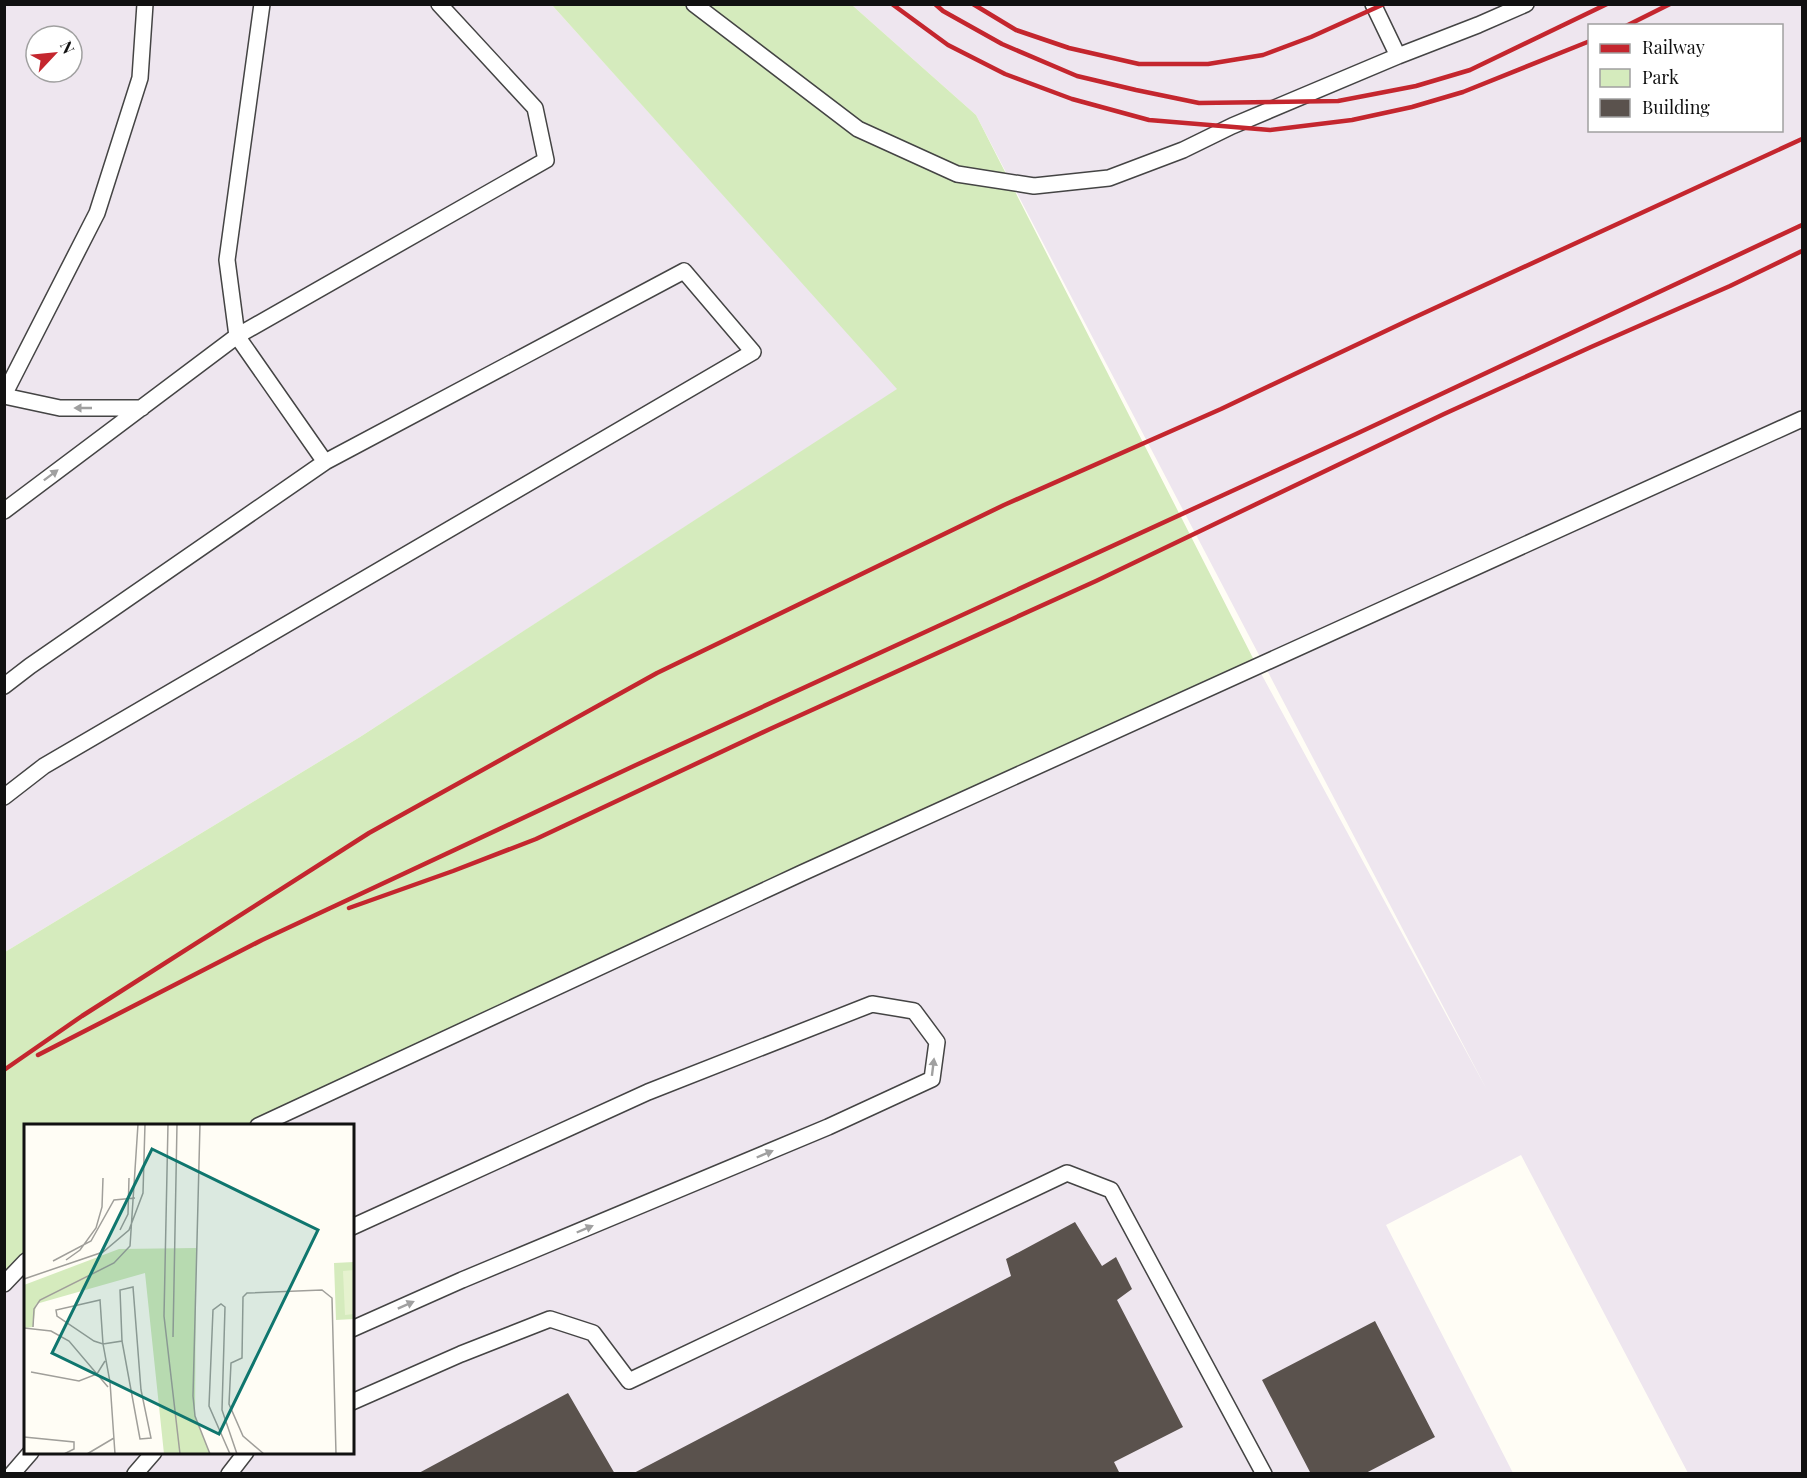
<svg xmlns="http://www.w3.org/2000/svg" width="1807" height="1478" viewBox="0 0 1807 1478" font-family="'Playfair Display',serif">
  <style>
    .industrial { fill: #eee6ef; fill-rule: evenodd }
    .green { fill: #d5ebbd }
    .building { fill: #5a524d }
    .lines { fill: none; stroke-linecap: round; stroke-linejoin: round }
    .service-casing { stroke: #444; stroke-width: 18 }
    .service { stroke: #fff; stroke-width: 15 }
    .rail { stroke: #c4262e; stroke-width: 4.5 }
    .oneway { fill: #a0a0a0 }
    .inset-road { fill: none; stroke: #a09f9a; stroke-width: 1.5 }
    .view { fill: #0f766e; fill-opacity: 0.15; stroke: #0f766e; stroke-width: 3 }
    .inset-edge { fill: none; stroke: #111; stroke-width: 3 }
  </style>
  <rect width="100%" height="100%" fill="#fffdf5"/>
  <path class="industrial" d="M5,5H552L898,389L360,737L5,952ZM36,36H72V72H36Z
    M852,5H1802V1473H1688L1521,1155L1386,1225L1513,1473L5,1474V1284L25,1261L26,1452H352V1126L258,1125L1257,666L1487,1090L976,115ZM1590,26H1782V130H1590Z"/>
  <path class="green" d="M552,5H852L976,115L1257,666L258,1125L26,1126L25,1261L5,1284V952L360,737L897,389Z"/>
  <path class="building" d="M1075,1222L1102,1266L1116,1257L1132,1289L1117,1300L1183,1427L1114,1462L1120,1474H632L1011,1276L1006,1259Z
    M1375,1321L1435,1437L1364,1474H1311L1262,1380Z
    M568,1393L615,1474H417Z"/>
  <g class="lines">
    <g class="service-casing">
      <path id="service" d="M262,4L227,260L237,336L325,462
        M694,4L858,129L957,174L1034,186L1109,178L1183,150L1232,126L1398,56L1478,25L1526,4
        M1373,4L1398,56
        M4,395L97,213L140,78L145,4
        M4,396L60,408H142
        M4,511L237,336L546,160L535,108L439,4
        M4,686L30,666L325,462L684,271L753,352L44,766L4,797
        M258,1126L802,873L1802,419
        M352,1227L648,1092L872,1004L914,1011L937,1042L932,1079L828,1127L462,1280L352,1329
        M4,1284L26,1261
        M352,1402L461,1354L550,1319L593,1333L629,1381L1067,1173L1111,1190L1264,1474
        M12,1474L31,1452
        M135,1474L154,1452
        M229,1474L246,1452"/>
    </g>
    <use href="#service" class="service"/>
    <path class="rail" d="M892,4L948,45L1005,74L1072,99L1149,120L1270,130L1352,120L1412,107L1463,92L1590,41
      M935,4L943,11L1002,44L1077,76L1136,90L1199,103L1338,101L1416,86L1470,70L1607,4
      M973,4L1016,30L1069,48L1139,64H1208L1263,55L1311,37L1384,4
      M1626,26L1670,4
      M349,908L453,871L536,839L770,729L1096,581L1444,414L1591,347L1730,286L1802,251
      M38,1055L262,940L636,765L1356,434L1802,225
      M4,1070L82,1016L369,833L657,673L1004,505L1221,409L1411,319L1802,139"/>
  </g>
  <defs><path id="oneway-solid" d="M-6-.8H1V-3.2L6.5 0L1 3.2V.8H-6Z" transform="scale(1.5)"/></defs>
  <g class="oneway">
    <use href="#oneway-solid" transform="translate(83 408) rotate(180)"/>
    <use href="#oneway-solid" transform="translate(51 475) rotate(-37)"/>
    <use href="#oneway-solid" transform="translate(933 1067) rotate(-83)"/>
    <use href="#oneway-solid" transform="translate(765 1154) rotate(-23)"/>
    <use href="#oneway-solid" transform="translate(585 1229) rotate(-23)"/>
    <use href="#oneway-solid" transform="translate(406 1305) rotate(-24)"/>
  </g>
  <g transform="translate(24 1124)">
    <rect width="330" height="330" fill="#fffdf5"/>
    <path d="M172,124L171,293L186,330H140L121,149L12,180L9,203L0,204V161L95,125ZM330,138V195L312,196L310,139Z" fill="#d5ebbd"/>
    <path d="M330,146V190L321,191L319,147Z" fill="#e6f2cf"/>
    <path class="inset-road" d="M144,0L140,192L156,330M176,0L169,272L171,292L186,330M96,106L104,90L105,54M42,136L56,126L72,104L78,83L79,54M29,137L67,117L90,76L111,74M0,155L79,128L105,106L119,69L121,0M9,203L10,185L16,176L90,139L106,122L114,0M0,204L27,207L45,217L84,263M149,213L153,0M7,248L55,257L73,250L81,237M0,313L50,318V325L40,330M63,330L90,314M91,330L86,258L79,220L76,176L32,186L33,192L70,217L79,220L98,217L96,166L109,163L117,266L127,314L116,315L98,217M206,330L185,282L189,186L197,180L201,183L198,286L213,330M240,330L219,312L205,280L207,239L218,234L219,173L223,169L298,166L308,174L312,330"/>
    <path class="view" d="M128,25L294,106L195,310L28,229Z"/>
    <rect width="330" height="330" class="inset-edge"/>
  </g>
  <rect width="1807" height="1478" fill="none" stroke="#111111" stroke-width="12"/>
  <rect x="1588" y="24" width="195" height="108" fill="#ffffff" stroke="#a0a0a0" stroke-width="1.5"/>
  <rect x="1600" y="44" width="30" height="9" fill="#c4262e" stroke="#a0a0a0" stroke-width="1.5"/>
  <text x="1642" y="54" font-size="18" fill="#111111">Railway</text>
  <rect x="1600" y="69" width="30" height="18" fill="#d5ebbd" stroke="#a0a0a0" stroke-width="1.5"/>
  <text x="1642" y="84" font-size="18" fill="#111111">Park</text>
  <rect x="1600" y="99" width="30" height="18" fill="#5a524d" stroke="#a0a0a0" stroke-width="1.5"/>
  <text x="1642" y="114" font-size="18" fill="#111111">Building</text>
  <g transform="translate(54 54) rotate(64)"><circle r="28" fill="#ffffff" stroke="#a0a0a0" stroke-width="1.5"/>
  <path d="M0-4.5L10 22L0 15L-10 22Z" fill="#c4262e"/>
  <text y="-9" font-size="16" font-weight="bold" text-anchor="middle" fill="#111111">N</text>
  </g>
</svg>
